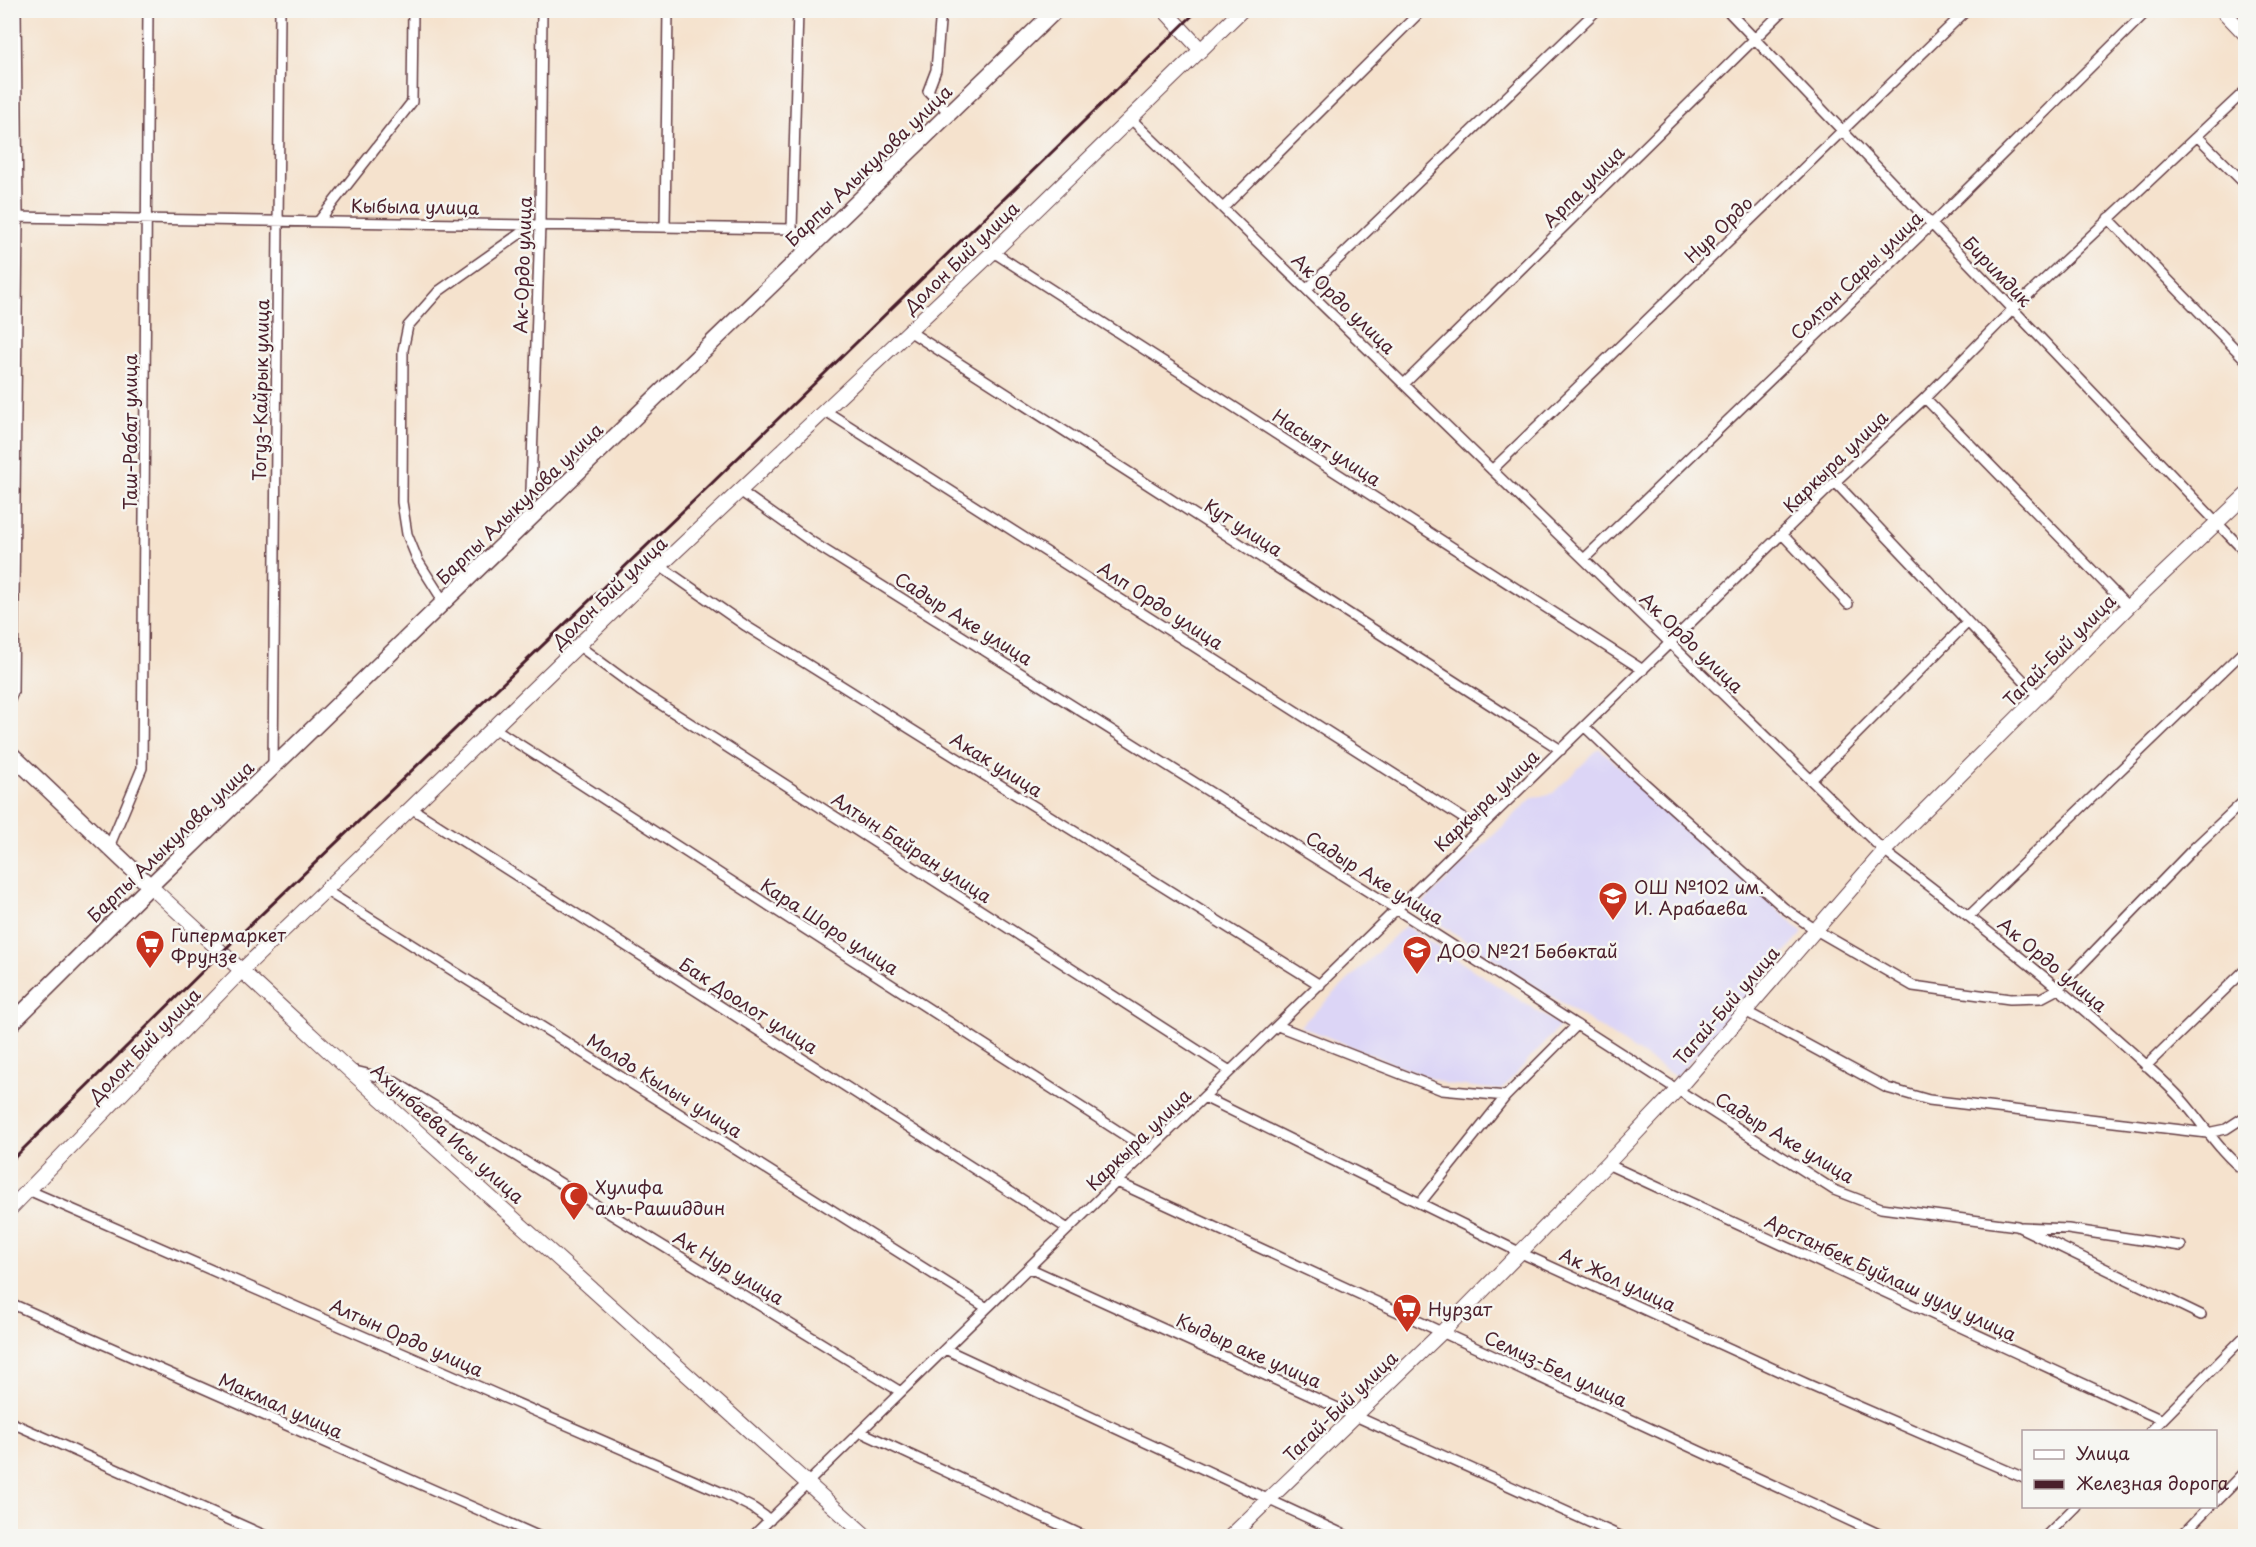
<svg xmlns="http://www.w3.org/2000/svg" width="2256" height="1547" viewBox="0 0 2256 1547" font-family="'Playpen Sans',sans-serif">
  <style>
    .built { fill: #dcd5f6 }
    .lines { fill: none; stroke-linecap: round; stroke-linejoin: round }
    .street-casing { stroke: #643c43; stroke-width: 12 }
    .secondary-casing { stroke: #643c43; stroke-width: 16 }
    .primary-casing { stroke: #643c43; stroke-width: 18 }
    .street { stroke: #fff; stroke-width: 9 }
    .secondary { stroke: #fff; stroke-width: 14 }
    .primary { stroke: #fff; stroke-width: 15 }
    .rail { stroke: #4a1f2b; stroke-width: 3 }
    .labels { text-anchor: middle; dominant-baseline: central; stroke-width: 5; stroke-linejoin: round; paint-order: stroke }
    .street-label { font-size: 18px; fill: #4a1f2b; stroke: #f6f6f2 }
    .poi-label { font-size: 18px; fill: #4a1f2b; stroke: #f6f6f2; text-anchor: start }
  </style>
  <rect width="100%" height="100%" fill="#f6f6f2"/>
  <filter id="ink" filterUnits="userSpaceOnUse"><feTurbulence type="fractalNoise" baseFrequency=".0167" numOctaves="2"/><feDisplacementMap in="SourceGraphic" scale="12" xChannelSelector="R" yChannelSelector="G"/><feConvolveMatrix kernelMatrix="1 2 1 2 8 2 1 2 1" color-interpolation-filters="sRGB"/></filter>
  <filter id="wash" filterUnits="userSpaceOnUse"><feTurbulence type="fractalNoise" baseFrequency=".008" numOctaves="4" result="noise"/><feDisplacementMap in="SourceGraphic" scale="24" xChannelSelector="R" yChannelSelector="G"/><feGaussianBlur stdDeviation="1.35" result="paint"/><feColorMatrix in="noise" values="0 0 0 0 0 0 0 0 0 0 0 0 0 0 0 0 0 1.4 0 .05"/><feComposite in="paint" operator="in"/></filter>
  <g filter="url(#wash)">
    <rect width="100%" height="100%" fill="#f5e2cd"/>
    <path class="built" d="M1599,748L1803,933L1676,1077L1417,909L1532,798L1553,793Z
      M1405,926L1560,1026L1501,1090L1446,1084L1300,1026Z"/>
  </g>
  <g filter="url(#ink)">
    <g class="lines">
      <g class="street-casing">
        <path id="street" d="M941,10L936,70L928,91L949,113
          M1727,10L2246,553
          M1130,118L1884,851C1973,919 2063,989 2146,1065C2160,1078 2176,1092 2188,1107C2207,1130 2222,1154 2246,1172
          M2197,136L2246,185
          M1223,208L1422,10
          M10,217L792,229L811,249
          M2108,218L2246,360
          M318,222L412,102L413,10
          M665,226L668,10
          M792,229L798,10
          M993,252L1643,670
          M1307,289L1597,10
          M909,331L1561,750
          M1404,384L1784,10
          M1925,398L2128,607
          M824,410L1480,829
          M1492,470L1967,10
          M1835,482L2038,696
          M740,491L812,542L1388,904L1834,1190L1881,1208L2017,1226L2201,1315
          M530,520L540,224L542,10
          M1782,534L1848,604
          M1584,559L1931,225L2148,10
          M660,566L746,626L1320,985
          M444,602L418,561L407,534L402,502L403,350L408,326L439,291L532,225
          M579,646L640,691L1230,1071
          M10,700L13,692L18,217L16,10
          M1585,727L1631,771L1784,908L1816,930L1913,986L2010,999L2041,998L2058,989L2195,847L2246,799
          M494,728L1149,1151
          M273,767L280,10
          M1811,780L1968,622
          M411,808L1068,1229
          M109,847L142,768L148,10
          M325,890L987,1308
          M1969,916L2246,649
          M1745,1011L1887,1088L1929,1100L2207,1133L2226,1129L2246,1116
          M1278,1026L1442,1090L1506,1096
          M2146,1066L2246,969
          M351,1070L392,1080L901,1392
          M1204,1097L1521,1253L1807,1384L2024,1478
          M1607,1164L2162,1420
          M1117,1182L1883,1536
          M28,1190L725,1494L753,1508L770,1520
          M1421,1202L1506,1096L1577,1025
          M2022,1227L2068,1229L2181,1246
          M1029,1268L1620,1536
          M10,1303L538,1536
          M945,1349L1347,1536
          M10,1422L266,1536
          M861,1432L1084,1536
          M2150,1432L2246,1335
          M2216,1501L2246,1470
          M753,1536L1835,482L1925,398L2012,310L2246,90
          M2046,1536L2076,1506
          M2181,1536L2210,1506"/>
      </g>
      <g class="secondary-casing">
        <path id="secondary" d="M1164,10L1201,50
          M2222,10L2246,35
          M150,886L349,1070L866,1536
          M10,1209L241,971L411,808L660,566L993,252L1242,10
          M1231,1536L1441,1333L1607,1164L1676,1091L1884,851L2128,607L2246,495"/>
      </g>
      <g class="primary-casing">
        <path id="primary" d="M10,753L150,886
          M10,1025L150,886L1056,10"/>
      </g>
      <use href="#street" class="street"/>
      <use href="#secondary" class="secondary"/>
      <use href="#primary" class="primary"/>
      <path class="rail" d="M10,1162L221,953L708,487L1198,10"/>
    </g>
  </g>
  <defs>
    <g id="school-pin" transform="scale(1.5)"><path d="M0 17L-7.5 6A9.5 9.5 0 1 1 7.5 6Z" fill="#c8321e" stroke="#f6f6f2"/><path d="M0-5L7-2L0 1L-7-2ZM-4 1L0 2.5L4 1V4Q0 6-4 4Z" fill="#fff"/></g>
    <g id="supermarket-pin" transform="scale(1.5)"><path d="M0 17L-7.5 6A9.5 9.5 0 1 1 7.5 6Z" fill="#c8321e" stroke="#f6f6f2"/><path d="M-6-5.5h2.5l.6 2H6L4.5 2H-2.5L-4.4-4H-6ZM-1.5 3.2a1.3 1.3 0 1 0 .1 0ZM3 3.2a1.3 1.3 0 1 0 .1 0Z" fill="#fff"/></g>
    <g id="mosque-pin" transform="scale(1.5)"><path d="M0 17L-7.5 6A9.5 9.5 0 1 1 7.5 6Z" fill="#c8321e" stroke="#f6f6f2"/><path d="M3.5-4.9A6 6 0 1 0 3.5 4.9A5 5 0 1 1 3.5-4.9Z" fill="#fff"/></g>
  </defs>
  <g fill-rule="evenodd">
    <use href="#school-pin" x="1613" y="896"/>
    <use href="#supermarket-pin" x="150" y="944"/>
    <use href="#school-pin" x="1417" y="950"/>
    <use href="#mosque-pin" x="574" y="1196"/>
    <use href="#supermarket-pin" x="1407" y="1308"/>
  </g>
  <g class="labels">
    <g class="street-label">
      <text transform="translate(868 165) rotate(-44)">Барпы Алыкулова улица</text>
      <text transform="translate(1583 186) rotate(-45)">Арпа улица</text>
      <text transform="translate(415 206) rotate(1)">Кыбыла улица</text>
      <text transform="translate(1718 229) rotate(-44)">Нур Ордо</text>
      <text transform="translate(961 257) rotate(-44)">Долон Бий улица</text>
      <text transform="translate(522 265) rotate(-88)">Ак-Ордо улица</text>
      <text transform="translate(1998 271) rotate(46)">Биримдик</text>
      <text transform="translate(1856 275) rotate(-44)">Солтон Сары улица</text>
      <text transform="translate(1344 303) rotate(44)">Ак Ордо улица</text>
      <text transform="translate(260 390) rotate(-89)">Тогуз-Кайрык улица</text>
      <text transform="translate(129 432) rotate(-90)">Таш-Рабат улица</text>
      <text transform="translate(1327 447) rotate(33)">Насыят улица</text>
      <text transform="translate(1835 461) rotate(-44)">Каркыра улица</text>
      <text transform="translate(519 503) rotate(-44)">Барпы Алыкулова улица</text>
      <text transform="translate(1244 527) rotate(33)">Кут улица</text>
      <text transform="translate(609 592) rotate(-44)">Долон Бий улица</text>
      <text transform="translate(1161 605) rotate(33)">Алп Ордо улица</text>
      <text transform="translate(964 618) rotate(32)">Садыр Аке улица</text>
      <text transform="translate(1692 642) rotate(44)">Ак Ордо улица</text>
      <text transform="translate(2059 650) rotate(-45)">Тагай-Бий улица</text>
      <text transform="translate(997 764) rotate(32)">Акак улица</text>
      <text transform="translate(1486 800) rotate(-44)">Каркыра улица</text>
      <text transform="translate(170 841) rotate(-44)">Барпы Алыкулова улица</text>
      <text transform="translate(912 847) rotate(33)">Алтын Байран улица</text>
      <text transform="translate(1375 877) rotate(32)">Садыр Аке улица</text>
      <text transform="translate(830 926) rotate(33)">Кара Шоро улица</text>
      <text transform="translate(2053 964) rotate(40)">Ак Ордо улица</text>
      <text transform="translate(749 1005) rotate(33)">Бак Доолот улица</text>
      <text transform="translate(1726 1005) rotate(-49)">Тагай-Бий улица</text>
      <text transform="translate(144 1045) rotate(-46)">Долон Бий улица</text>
      <text transform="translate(665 1085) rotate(32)">Молдо Кылыч улица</text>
      <text transform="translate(448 1133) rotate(42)">Ахунбаева Исы улица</text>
      <text transform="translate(1785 1137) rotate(31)">Садыр Аке улица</text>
      <text transform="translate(1138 1139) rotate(-44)">Каркыра улица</text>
      <text transform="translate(729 1267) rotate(31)">Ак Нур улица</text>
      <text transform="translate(1891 1277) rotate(25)">Арстанбек Буйлаш уулу улица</text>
      <text transform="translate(1618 1279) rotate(25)">Ак Жол улица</text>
      <text transform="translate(407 1337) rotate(24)">Алтын Ордо улица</text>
      <text transform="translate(1249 1350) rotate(24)">Кыдыр аке улица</text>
      <text transform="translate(1556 1368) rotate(25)">Семиз-Бел улица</text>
      <text transform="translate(281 1405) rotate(24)">Макмал улица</text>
      <text transform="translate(1340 1406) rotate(-44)">Тагай-Бий улица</text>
    </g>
    <g class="poi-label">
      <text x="1634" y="886">ОШ №102 им.<tspan x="1634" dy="21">И. Арабаева</tspan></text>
      <text x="171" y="934">Гипермаркет<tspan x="171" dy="21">Фрунзе</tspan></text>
      <text x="1438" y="950">ДОО №21 Бөбөктай</text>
      <text x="595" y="1186">Хулифа<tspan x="595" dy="21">аль-Рашиддин</tspan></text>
      <text x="1428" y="1308">Нурзат</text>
    </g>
  </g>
  <rect width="2256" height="1547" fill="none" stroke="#f6f6f2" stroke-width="36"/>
  <rect x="2022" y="1430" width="195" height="78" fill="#f6f6f2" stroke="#b1a0a2" stroke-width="1.5"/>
  <rect x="2034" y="1450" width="30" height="9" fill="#ffffff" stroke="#b1a0a2" stroke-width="1.5"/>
  <text x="2076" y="1460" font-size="18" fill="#4a1f2b">Улица</text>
  <rect x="2034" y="1480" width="30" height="9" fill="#4a1f2b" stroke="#b1a0a2" stroke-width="1.5"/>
  <text x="2076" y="1490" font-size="18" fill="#4a1f2b">Железная дорога</text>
</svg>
